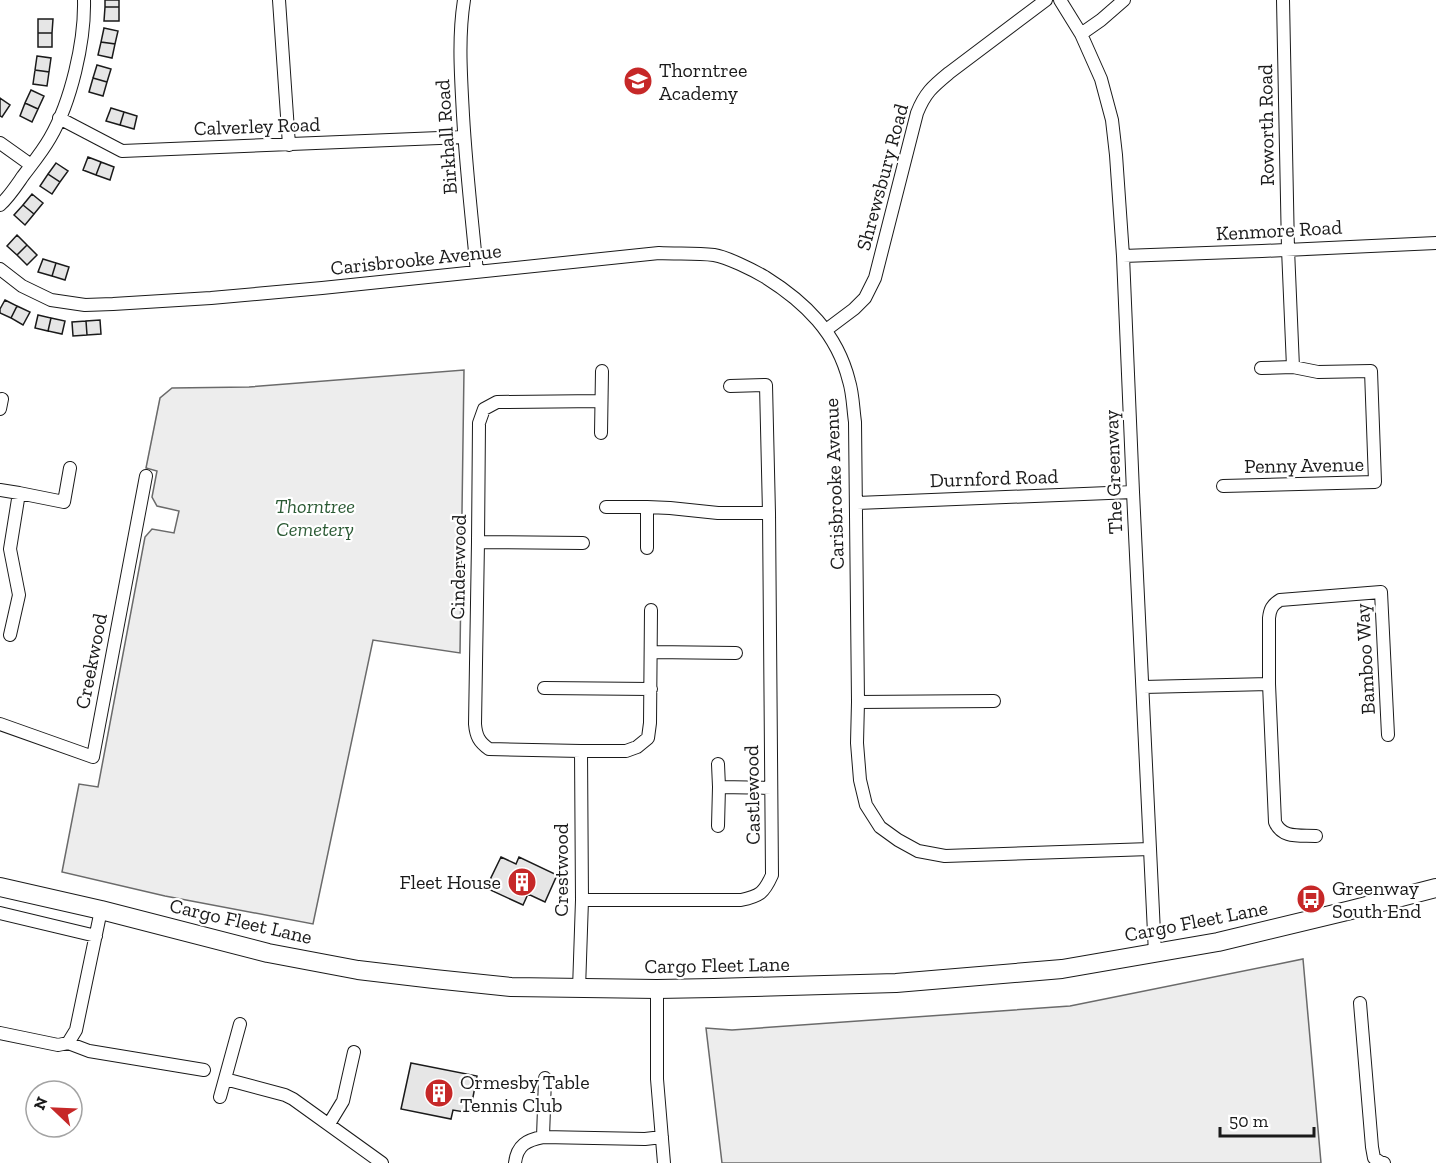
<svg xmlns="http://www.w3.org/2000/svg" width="1436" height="1163" viewBox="0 0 1436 1163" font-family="'Zilla Slab',serif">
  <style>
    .built { fill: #ededed; stroke: #6a6a6a; stroke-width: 1.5 }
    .building { fill: #e6e6e6; stroke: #1a1a1a; stroke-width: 1.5 }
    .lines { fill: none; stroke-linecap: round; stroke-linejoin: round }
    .minor-casing { stroke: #1a1a1a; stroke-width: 14 }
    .primary-casing { stroke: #1a1a1a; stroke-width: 20 }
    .minor { stroke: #fff; stroke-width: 12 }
    .primary { stroke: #fff; stroke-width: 18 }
    .labels { text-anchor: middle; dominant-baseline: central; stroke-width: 4.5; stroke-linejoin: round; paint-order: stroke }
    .poi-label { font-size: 20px; fill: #1a1a1a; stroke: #fff; text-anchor: start }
    .street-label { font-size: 20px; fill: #1a1a1a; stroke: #fff }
    .park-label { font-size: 20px; font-style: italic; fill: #2b5a34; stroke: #fff }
  </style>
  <rect width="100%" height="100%" fill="#fff"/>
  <path class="built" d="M464,370L460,653L373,640L313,924L165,896L62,872L79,784L98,787L145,537L152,529L174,533L179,511L157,506L152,497L157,471L146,468L160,398L172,388L249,387Z
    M1303,959L1321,1163H722L706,1028L732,1030L1070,1006Z"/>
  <path class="building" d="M105,0H119V7H105Z
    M105,7H119V21H104Z
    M38,19H53L52,33H38Z
    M104,28L118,31L115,44L101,42Z
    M38,33H52V47H38Z
    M101,42L115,44L112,58L98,55Z
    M37,56L51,58L49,72L35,70Z
    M97,65L111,69L107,82L93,78Z
    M35,70L49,72L47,86L33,84Z
    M93,78L107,82L103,96L89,92Z
    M31,90L44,96L38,109L25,103Z
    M0,98L10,105L2,117L0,116Z
    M25,103L38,109L32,122L20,116Z
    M111,108L124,112L120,125L106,121Z
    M124,112L137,116L134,129L120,125Z
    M88,157L101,162L96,175L83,170Z
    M101,162L114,167L110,180L96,175Z
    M56,163L68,171L60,182L48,174Z
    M48,174L60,182L52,194L40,186Z
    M32,194L43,203L34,214L23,205Z
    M23,205L34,214L25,225L14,215Z
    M17,235L27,245L17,255L7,246Z
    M27,245L37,255L27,265L17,255Z
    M43,259L56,263L52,276L38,272Z
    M56,263L69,267L65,280L52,276Z
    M5,300L17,306L11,318L0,313V309Z
    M17,306L30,312L23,325L11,318Z
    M38,315L51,318L48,331L35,328Z
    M51,318L65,321L62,334L48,331Z
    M100,320L101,334L87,335L86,321Z
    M86,321L87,335L73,336L72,322Z
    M501,857L516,864L519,857L557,875L545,902L528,894L523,905L486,888Z
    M411,1063L477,1076L470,1113L453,1110L451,1119L401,1109Z"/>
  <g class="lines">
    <g class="minor-casing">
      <path id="minor" d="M279,0L289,145
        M464,0C458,38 461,77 463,115C466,168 472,220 477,272
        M1060,0L1081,34L1101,79L1112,120L1116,155L1123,256L1133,492L1155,954
        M1081,34L1101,20L1124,0
        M59,118L122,151L464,137
        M0,143L31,165
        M0,205C9,197 16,186 23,176C32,164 42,152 50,138C71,102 85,42 84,0
        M1123,256L1262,251L1436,243
        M0,269L22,286L51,300L85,305L113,304L211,298L322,288L659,253C677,254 696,253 714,255C727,257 753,270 765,277C805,302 837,333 849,381C853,394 853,408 855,422L858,702L857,743L860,780L866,805L880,827L898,840L918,851L945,856L1150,849
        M826,330L854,309L865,298L875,278L917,113C925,93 932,87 949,73L1046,0
        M1261,368L1293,367
        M601,401L497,402L484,409L479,423L478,542L475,724C476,736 479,742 489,749L581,751H626L637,747L648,738L650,723L651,610
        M0,409L2,399
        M601,433L602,371
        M1223,486L1375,482L1371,371L1318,372L1293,367L1288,249L1283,0
        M0,490L19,493L64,502L70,468
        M857,503L1133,492
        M606,507H647
        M478,542L583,543
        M647,548V507L670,508L718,513H769
        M10,635L19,595L10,549L19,493
        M651,652L736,653
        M1269,684L1275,822C1282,839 1300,835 1316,836
        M1143,687L1269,684V618C1270,609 1272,605 1280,600L1381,592L1388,735
        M544,688L651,689
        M858,702L994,701
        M0,724L93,757L146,476
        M718,764L719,787
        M718,826L719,787L771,788
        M582,900H741C760,896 764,893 772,875L769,513L766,385L730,386
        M0,913L96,936
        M579,989L582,900L581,751
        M657,989V1079L664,1163
        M1360,1003L1372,1147L1374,1158L1380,1162L1384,1163
        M0,1033L58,1045L68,1043L89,1051L204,1070
        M68,1043L76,1030L101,910
        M225,1079L285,1095L293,1099L382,1163
        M220,1097L240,1024
        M329,1124L343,1101L354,1052
        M543,1137L545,1078
        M515,1163C517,1145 527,1140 543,1137L645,1139L662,1137"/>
    </g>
    <g class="primary-casing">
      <path id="primary" d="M0,887L101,910L268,953L358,970L434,979L511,987L657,989L714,988L896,983L1062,969L1218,942L1351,910L1436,888"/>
    </g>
    <use href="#minor" class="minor"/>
    <use href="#primary" class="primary"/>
  </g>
  <defs>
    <g id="school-disc" transform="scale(1.5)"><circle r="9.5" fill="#c62828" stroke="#fff"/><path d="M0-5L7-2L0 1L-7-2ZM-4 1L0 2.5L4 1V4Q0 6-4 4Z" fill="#fff"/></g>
    <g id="building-disc" transform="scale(1.5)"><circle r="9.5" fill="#c62828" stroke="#fff"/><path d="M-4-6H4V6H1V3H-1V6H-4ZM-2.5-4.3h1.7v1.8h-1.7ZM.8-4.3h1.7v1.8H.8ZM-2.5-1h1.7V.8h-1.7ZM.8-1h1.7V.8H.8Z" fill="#fff"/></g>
    <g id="bus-disc" transform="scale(1.5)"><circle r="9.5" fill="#c62828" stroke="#fff"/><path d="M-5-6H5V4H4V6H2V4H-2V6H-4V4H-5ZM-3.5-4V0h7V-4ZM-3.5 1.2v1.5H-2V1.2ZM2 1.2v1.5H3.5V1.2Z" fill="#fff"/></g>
  </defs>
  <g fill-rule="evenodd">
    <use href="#school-disc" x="638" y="81"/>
    <use href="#building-disc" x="522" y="882"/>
    <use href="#bus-disc" x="1311" y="899"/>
    <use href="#building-disc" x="439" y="1093"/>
  </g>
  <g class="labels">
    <g class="poi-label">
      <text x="659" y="70">Thorntree<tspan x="659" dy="23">Academy</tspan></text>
      <text x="501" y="882" text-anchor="end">Fleet House</text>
      <text x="1332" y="888">Greenway<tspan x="1332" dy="23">South End</tspan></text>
      <text x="460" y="1082">Ormesby Table<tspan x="460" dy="23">Tennis Club</tspan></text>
    </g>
    <g class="street-label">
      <text transform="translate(1266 125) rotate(-91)">Roworth Road</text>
      <text transform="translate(257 126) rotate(-2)">Calverley Road</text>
      <text transform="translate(446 137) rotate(-94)">Birkhall Road</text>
      <text transform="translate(882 177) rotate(-75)">Shrewsbury Road</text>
      <text transform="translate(1279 230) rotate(-3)">Kenmore Road</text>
      <text transform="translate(416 259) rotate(-6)">Carisbrooke Avenue</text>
      <text transform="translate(1304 465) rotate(-1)">Penny Avenue</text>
      <text transform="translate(1113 472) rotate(-92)">The Greenway</text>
      <text transform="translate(994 478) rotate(-2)">Durnford Road</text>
      <text transform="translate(834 484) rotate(-92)">Carisbrooke Avenue</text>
      <text transform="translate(458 567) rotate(-89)">Cinderwood</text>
      <text transform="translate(1365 659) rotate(-93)">Bamboo Way</text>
      <text transform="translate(91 661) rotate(-79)">Creekwood</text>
      <text transform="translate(752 795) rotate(-91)">Castlewood</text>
      <text transform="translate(561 870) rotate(-90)">Crestwood</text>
      <text transform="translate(241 921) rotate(13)">Cargo Fleet Lane</text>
      <text transform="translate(1196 921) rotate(-11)">Cargo Fleet Lane</text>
      <text transform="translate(717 965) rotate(-1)">Cargo Fleet Lane</text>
    </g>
    <g class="park-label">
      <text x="315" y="506">Thorntree<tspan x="315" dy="23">Cemetery</tspan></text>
    </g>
  </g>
  <g transform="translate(54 1109) rotate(293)"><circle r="28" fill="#ffffff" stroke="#a3a3a3" stroke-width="1.5"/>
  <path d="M0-4.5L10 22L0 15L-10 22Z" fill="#c62828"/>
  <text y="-9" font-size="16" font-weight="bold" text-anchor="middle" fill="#1a1a1a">N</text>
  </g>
  <path d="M1220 1127v9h94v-9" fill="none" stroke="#1a1a1a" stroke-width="3"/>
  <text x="1229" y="1127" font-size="18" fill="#1a1a1a" stroke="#ffffff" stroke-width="4.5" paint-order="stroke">50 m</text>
</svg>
